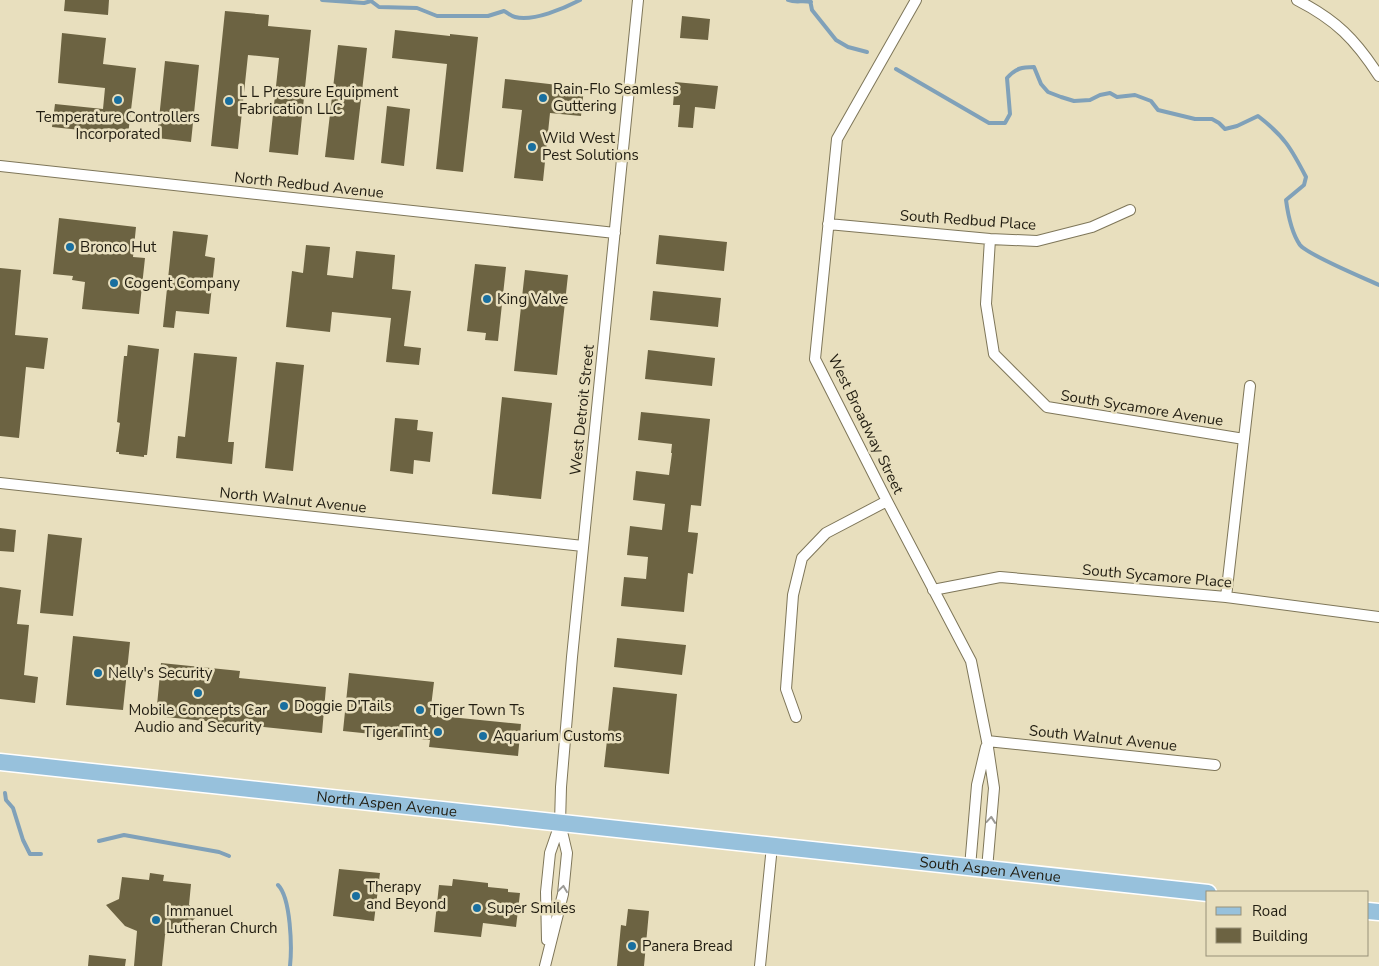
<svg xmlns="http://www.w3.org/2000/svg" width="1379" height="966" viewBox="0 0 1379 966" font-family="'Nunito Sans',sans-serif">
  <style>
    .lines { fill: none; stroke-linecap: round; stroke-linejoin: round }
    .stream { stroke: #80a1b9; stroke-width: 4 }
    .building { fill: #6c6342 }
    .street-casing { stroke: #7e7659; stroke-width: 12 }
    .primary-casing { stroke: #fff; stroke-width: 19 }
    .street { stroke: #fff; stroke-width: 10 }
    .primary { stroke: #97c1dc; stroke-width: 16 }
    .oneway { stroke: #9b9994 }
    .poi-dot { fill: #196f9f; stroke: #e8dfbe; stroke-width: 2 }
    .labels { text-anchor: middle; dominant-baseline: central; stroke-width: 5; stroke-linejoin: round; paint-order: stroke }
    .poi-label { font-size: 15px; fill: #211d11; stroke: #e8dfbe; text-anchor: start }
    .street-label { font-size: 15px; fill: #211d11; stroke: #e8dfbe }
  </style>
  <rect width="100%" height="100%" fill="#e8dfbe"/>
  <g class="lines">
    <path class="stream" d="M322,0L364,3L371,1L379,7L417,8L437,16H488L504,11C508,13 511,16 515,17C533,22 565,8 580,0
      M788,0C796,3 802,0 811,2
      M810,0L812,10L836,40L848,47L867,52
      M896,69L989,123H1005L1010,114L1007,78C1016,68 1022,67 1034,67L1041,84L1048,92L1061,97L1074,101L1090,100L1100,95L1110,93L1117,97L1135,95L1151,101L1158,110L1195,119H1212L1219,123L1225,129L1237,126L1258,116C1284,136 1291,148 1306,177L1304,185L1286,200C1288,215 1291,232 1300,245C1308,255 1364,278 1379,285
      M5,793L6,800L13,808L23,840L30,854H41
      M99,841L124,835L219,852L229,856
      M278,885C291,898 292,948 290,966"/>
  </g>
  <path class="building" d="M65,0H109L108,15L64,11Z
    M225,11L269,15L268,26L311,30L298,155L269,152L279,58L248,55L238,149L211,146Z
    M682,16L710,19L708,40L680,38Z
    M395,30L450,36V34L478,37L463,172L436,169L447,64L392,58Z
    M62,33L106,38L103,64L136,68L128,135L52,127L55,104L103,109L105,88L58,83Z
    M338,45L367,48L354,160L325,157Z
    M165,61L199,65L191,142L157,138Z
    M505,79L584,88L581,116L550,113L543,181L514,178L522,110L502,108Z
    M675,82L718,86L715,109L695,107L693,128L678,127L680,105H673Z
    M387,106L410,109L404,166L381,163Z
    M59,218L136,227L133,257L145,258L139,314L82,309L85,282L72,280L73,276L53,274Z
    M173,231L208,235L205,256L215,258L209,314L176,311L174,328L163,327Z
    M659,235L727,242L724,271L656,264Z
    M306,245L330,247L327,275L353,278L356,251L395,255L392,289L411,291L404,346L421,348L419,365L386,362L391,318L332,312L330,332L286,327L292,271L303,273Z
    M475,264L506,267L498,341L485,340L486,333L467,331Z
    M0,268L21,270L15,335L48,338L44,369L26,367L19,438L0,436Z
    M525,270L568,275L557,375L514,371Z
    M653,291L721,298L718,327L650,320Z
    M128,345L159,349L147,455H144V457L119,454V452H116L120,423L117,422L124,356H127Z
    M648,350L715,358L712,386L645,379Z
    M194,353L237,357L228,442H234L232,464L176,458L178,436L185,437Z
    M276,362L304,365L293,471L265,468Z
    M502,397L552,403L541,499L492,494Z
    M641,412L710,419L701,506L691,505L688,532L698,533L693,574L688,573L684,612L621,606L624,577L646,579L648,557L627,555L630,526L662,530L665,504L633,500L636,471L669,475L672,453H671L672,444L638,440Z
    M395,418L418,420L417,430L433,432L430,462L414,460L413,474L390,471Z
    M0,528L16,530L14,552L0,551Z
    M48,534L82,538L73,616L40,613Z
    M0,587L21,590L17,624L29,625L24,675L38,677L35,703L0,699Z
    M73,636L130,642L123,710L66,705Z
    M617,638L686,645L682,675L614,667Z
    M161,663L240,671L239,678L326,687L322,733L156,716Z
    M349,673L434,682L430,715L521,724L518,756L429,747L430,740L343,731Z
    M613,687L677,694L669,774L604,767Z
    M339,869L380,873L374,921L333,916Z
    M150,873L164,875L163,881L191,884L189,905L200,914L178,933L165,935L162,966H134L137,931L125,926L106,905L119,899L122,877L149,880Z
    M453,879L488,883V887L508,889V892L520,893L516,927L483,923L481,937L434,932L439,885L452,886Z
    M628,909L649,911L644,966H617L621,925L626,926Z
    M89,955L126,959L125,966H88Z"/>
  <g class="lines">
    <g class="street-casing">
      <path id="street" d="M916,0L837,139L815,359L887,501L971,661L987,741L994,788L987,869
        M1297,0C1336,20 1355,39 1379,76
        M0,166L615,233
        M828,224L990,239L1037,241L1092,227L1130,210
        M990,239L986,304L994,354L1047,407L1244,439
        M0,483L583,546
        M933,590L1000,577L1226,597L1379,617
        M1226,597L1250,386
        M796,717L786,689L793,595L802,558L826,533L887,501
        M987,741L1215,765
        M970,867L977,785L986,747
        M547,940L546,892L550,853L560,824
        M545,966L563,894L567,853L560,823L561,787L572,657L638,0
        M760,966L772,846"/>
    </g>
    <g class="primary-casing">
      <g id="primary">
        <path id="s1" d="M0,762L1208,893"/>
        <path d="M1368,911L1379,912"/>
      </g>
    </g>
    <use href="#street" class="street"/>
    <use href="#primary" class="primary"/>
  </g>
  <defs><path id="oneway-chevron" d="M-2-3.5L2.5 0L-2 3.5" fill="none" stroke-width="1.6" stroke-linecap="round" stroke-linejoin="round" transform="scale(1.25)"/></defs>
  <g class="oneway">
    <use href="#oneway-chevron" transform="translate(991 820) rotate(-85)"/>
    <use href="#oneway-chevron" transform="translate(563 889) rotate(-82)"/>
  </g>
  <g class="poi-dot">
    <circle cx="543" cy="98" r="5"/>
    <circle cx="118" cy="100" r="5"/>
    <circle cx="229" cy="101" r="5"/>
    <circle cx="532" cy="147" r="5"/>
    <circle cx="70" cy="247" r="5"/>
    <circle cx="114" cy="283" r="5"/>
    <circle cx="487" cy="299" r="5"/>
    <circle cx="98" cy="673" r="5"/>
    <circle cx="198" cy="693" r="5"/>
    <circle cx="284" cy="706" r="5"/>
    <circle cx="420" cy="710" r="5"/>
    <circle cx="438" cy="732" r="5"/>
    <circle cx="483" cy="736" r="5"/>
    <circle cx="356" cy="896" r="5"/>
    <circle cx="477" cy="908" r="5"/>
    <circle cx="156" cy="920" r="5"/>
    <circle cx="632" cy="946" r="5"/>
  </g>
  <g class="labels">
    <g class="poi-label">
      <text x="553" y="89">Rain-Flo Seamless<tspan x="553" dy="17">Guttering</tspan></text>
      <text x="239" y="92">L L Pressure Equipment<tspan x="239" dy="17">Fabrication LLC</tspan></text>
      <text x="118" y="117" text-anchor="middle">Temperature Controllers<tspan x="118" dy="17">Incorporated</tspan></text>
      <text x="542" y="138">Wild West<tspan x="542" dy="17">Pest Solutions</tspan></text>
      <text x="80" y="247">Bronco Hut</text>
      <text x="124" y="283">Cogent Company</text>
      <text x="497" y="299">King Valve</text>
      <text x="108" y="673">Nelly's Security</text>
      <text x="294" y="706">Doggie D'Tails</text>
      <text x="198" y="710" text-anchor="middle">Mobile Concepts Car<tspan x="198" dy="17">Audio and Security</tspan></text>
      <text x="430" y="710">Tiger Town Ts</text>
      <text x="428" y="732" text-anchor="end">Tiger Tint</text>
      <text x="493" y="736">Aquarium Customs</text>
      <text x="366" y="887">Therapy<tspan x="366" dy="17">and Beyond</tspan></text>
      <text x="487" y="908">Super Smiles</text>
      <text x="166" y="911">Immanuel<tspan x="166" dy="17">Lutheran Church</tspan></text>
      <text x="642" y="946">Panera Bread</text>
    </g>
    <g class="street-label">
      <text transform="translate(309 185) rotate(6)">North Redbud Avenue</text>
      <text transform="translate(968 220) rotate(4)">South Redbud Place</text>
      <text transform="translate(1142 408) rotate(9)">South Sycamore Avenue</text>
      <text transform="translate(582 410) rotate(-84)">West Detroit Street</text>
      <text transform="translate(866 424) rotate(64)">West Broadway Street</text>
      <text transform="translate(293 500) rotate(6)">North Walnut Avenue</text>
      <text transform="translate(1157 576) rotate(5)">South Sycamore Place</text>
      <text transform="translate(1103 738) rotate(6)">South Walnut Avenue</text>
      <text stroke="none"><textPath href="#s1" startOffset="389">North Aspen Avenue</textPath></text>
      <text stroke="none"><textPath href="#s1" startOffset="996">South Aspen Avenue</textPath></text>
    </g>
  </g>
  <rect x="1206" y="891" width="162" height="65" fill="#e8dfbe" stroke="#989179"/>
  <rect x="1216" y="907" width="25" height="8" fill="#97c1dc" stroke="#989179"/>
  <text x="1252" y="916" font-size="15" fill="#211d11">Road</text>
  <rect x="1216" y="928" width="25" height="15" fill="#6c6342" stroke="#989179"/>
  <text x="1252" y="941" font-size="15" fill="#211d11">Building</text>
</svg>
